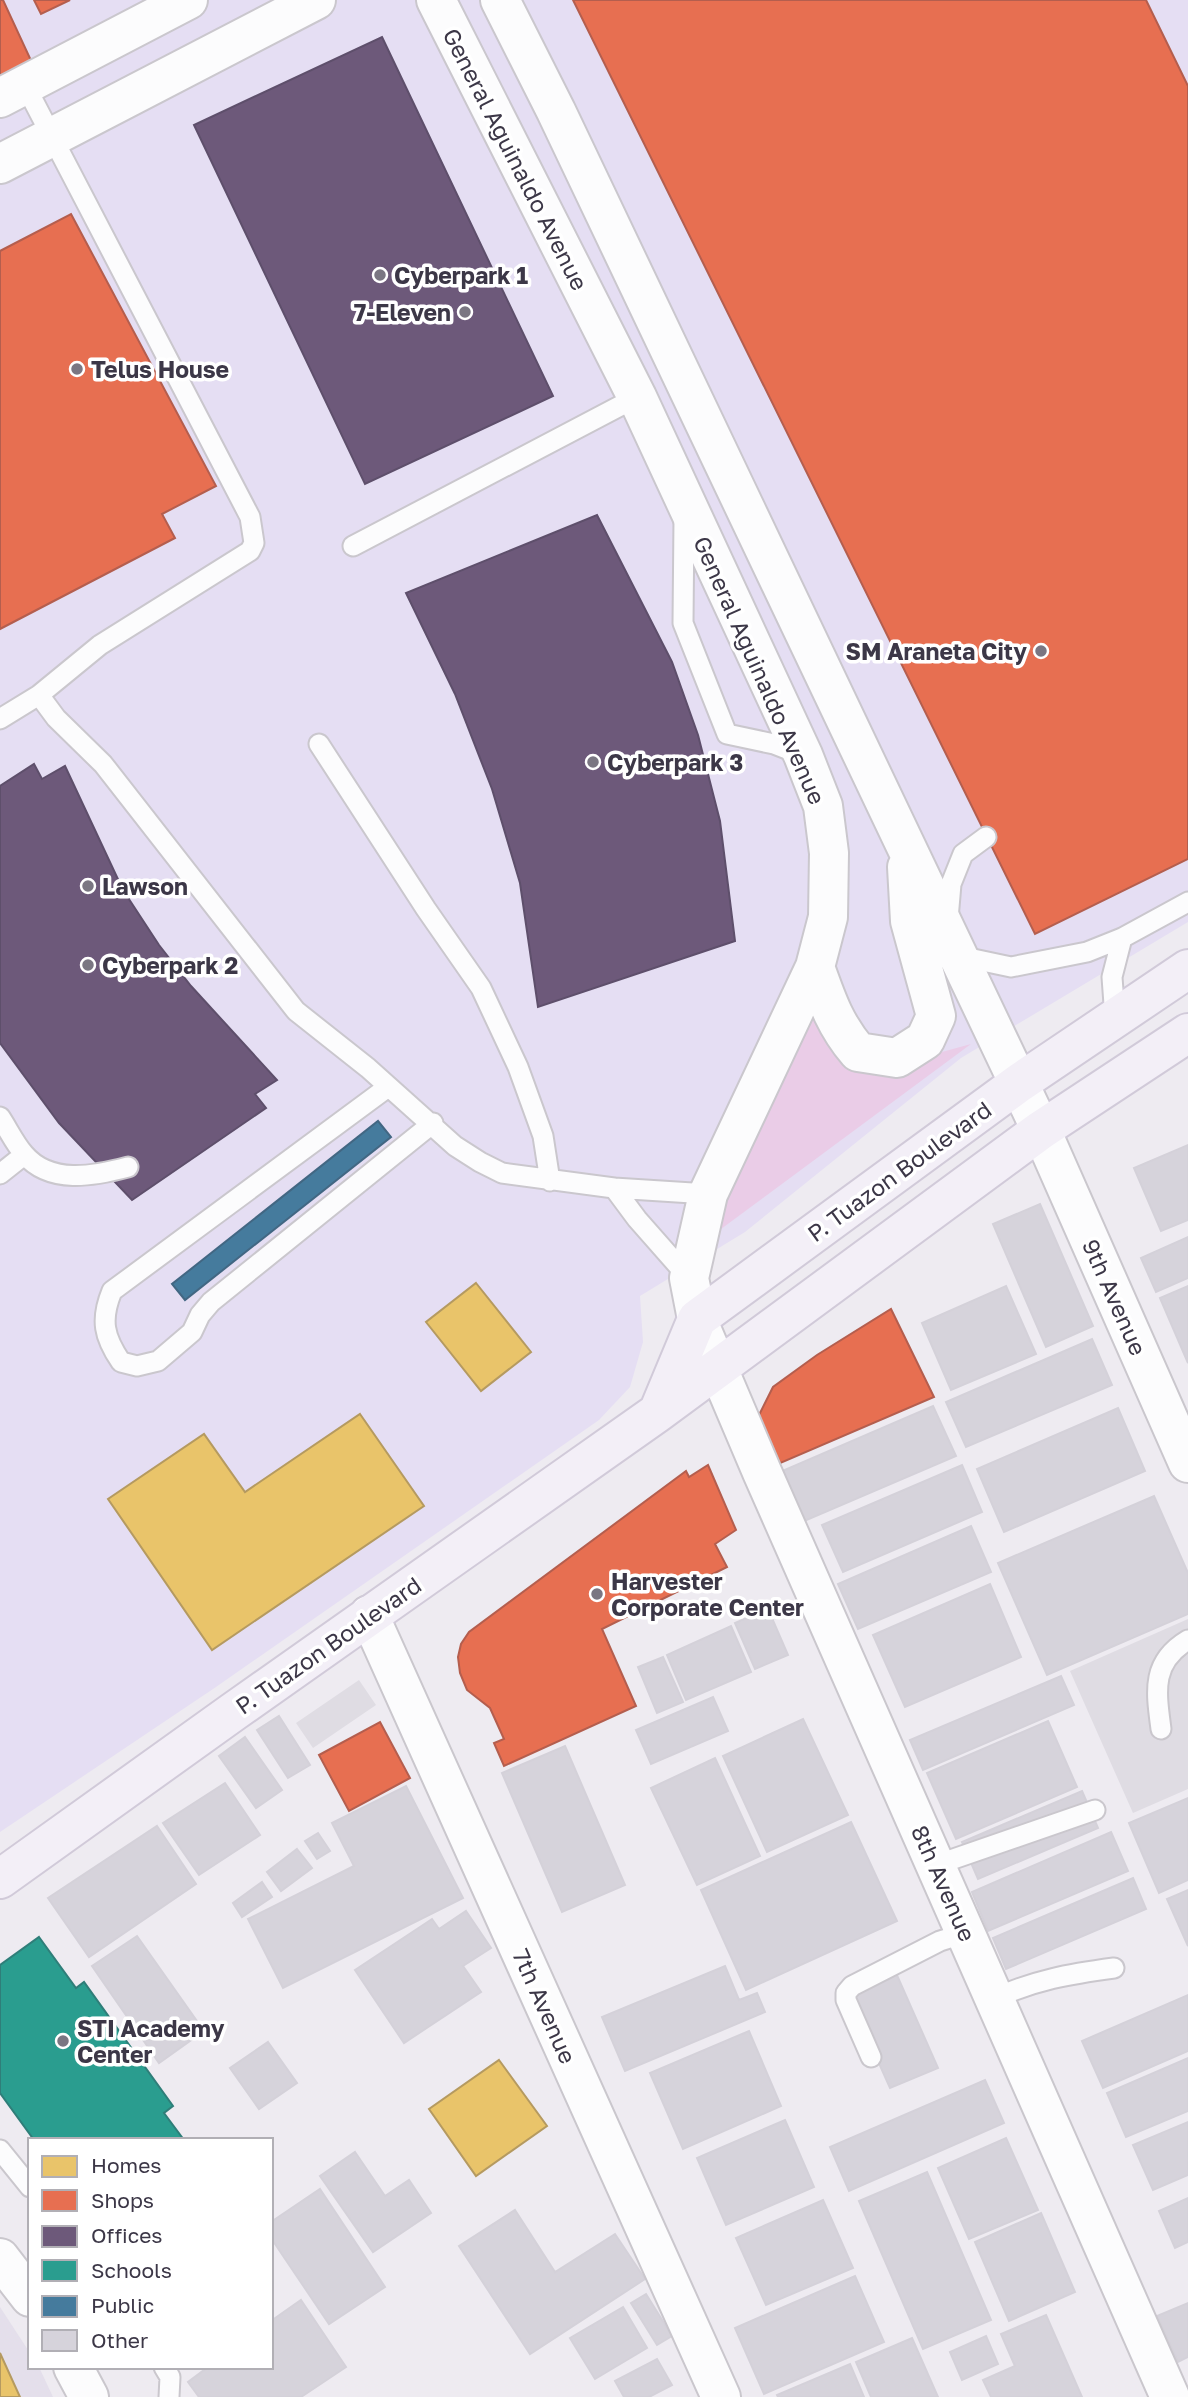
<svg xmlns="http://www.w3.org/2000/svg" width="1188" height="2397" viewBox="0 0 1188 2397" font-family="'Golos Text',sans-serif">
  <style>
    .residential { fill: #e4dfeb }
    .commercial { fill: #e5def3 }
    .green { fill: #eacce7 }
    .parking { fill: #dfdce3 }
    .homes { fill: #e9c46a; stroke: #b59a60; stroke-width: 2 }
    .shops { fill: #e76f51; stroke: #b45e4e; stroke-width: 2 }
    .offices { fill: #6d597a; stroke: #5e4f6b; stroke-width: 2 }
    .schools { fill: #2a9d8f; stroke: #2f7e79; stroke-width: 2 }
    .public { fill: #457b9d; stroke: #426783; stroke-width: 2 }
    .building { fill: #d6d3db; stroke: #d4d1d9; stroke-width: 2 }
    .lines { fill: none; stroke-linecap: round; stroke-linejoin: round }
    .service-casing { stroke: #cac7cd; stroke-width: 23 }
    .minor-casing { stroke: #cac7cd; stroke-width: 42 }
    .tertiary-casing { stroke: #cac7cd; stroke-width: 42 }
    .secondary-casing { stroke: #d1cad9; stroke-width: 42 }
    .service { stroke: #fcfcfd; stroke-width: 19 }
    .minor { stroke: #fcfcfd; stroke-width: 38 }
    .tertiary { stroke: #fcfcfd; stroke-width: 38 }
    .secondary { stroke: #f3eff7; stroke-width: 38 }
    .poi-dot { fill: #7a7682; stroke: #fff; stroke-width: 2.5 }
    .labels { text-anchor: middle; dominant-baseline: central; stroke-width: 7; stroke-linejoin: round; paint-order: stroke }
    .street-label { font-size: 23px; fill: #3c3747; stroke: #fff }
    .poi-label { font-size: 23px; font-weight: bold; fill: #3c3747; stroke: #fff; text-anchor: start }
  </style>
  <rect width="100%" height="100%" fill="#eeebf1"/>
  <path class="residential" d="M0,2307L30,2353V2367H39L53,2397H0Z"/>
  <path class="commercial" d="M0,0H1188V922L961,1058L745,1232L640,1296L643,1342L630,1387L599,1420L216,1687L0,1832Z"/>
  <path class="green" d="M812,1002L873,1071L971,1044L717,1232L730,1182Z"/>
  <path class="parking" d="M1188,1619V1789L1133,1813L1070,1671Z
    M359,1680L376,1705L313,1748L296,1723Z"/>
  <path class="homes" d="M476,1283L531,1352L481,1391L426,1322Z
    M360,1414L424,1506L212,1650L108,1499L204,1434L245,1492Z
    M499,2060L547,2126L476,2176L429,2109Z
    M0,2353L20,2397H0Z"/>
  <path class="shops" d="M0,0H3L34,67L0,83Z
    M34,0H70L41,14Z
    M573,0H1146L1188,86V859L1035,934Z
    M71,214L216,486L162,514L175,538L0,629V251Z
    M891,1309L934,1397L778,1464L758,1417L773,1387L817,1355Z
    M708,1465L736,1530L715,1544L727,1567L602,1629L636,1706L504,1766L494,1743L504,1739L490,1708L467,1690L460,1673L458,1657L461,1644L469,1632L686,1471L689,1477Z
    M380,1722L410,1778L349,1811L319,1755Z"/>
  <path class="offices" d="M382,37L553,396L365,484L194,125Z
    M597,515L672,662L698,735L720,821L735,941L538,1007L520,883L492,789L455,694L406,593Z
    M34,764L42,779L65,766L123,890L159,945L191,986L277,1080L255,1094L266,1108L132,1200L59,1123L0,1043V786Z"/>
  <path class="schools" d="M39,1937L76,1988L84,1982L173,2106L164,2113L184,2140H34L0,2093V1965Z"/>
  <path class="public" d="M378,1121L391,1137L185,1300L172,1284Z"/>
  <path class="building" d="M1188,1145V1220L1161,1231L1134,1168Z
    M1040,1204L1093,1326L1046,1347L993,1224Z
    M1188,1237V1278L1156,1292L1141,1258Z
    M1006,1286L1036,1354L951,1390L922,1323Z
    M1188,1286V1363L1160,1298Z
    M1092,1339L1112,1385L966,1447L946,1402Z
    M933,1406L956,1456L802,1522L780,1472Z
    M1118,1408L1145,1471L1004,1532L977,1469Z
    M962,1465L982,1512L843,1572L822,1525Z
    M1154,1496L1188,1573V1614L1047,1675L998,1563Z
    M971,1526L991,1572L858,1629L838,1584Z
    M990,1584L1021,1657L905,1707L873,1635Z
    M768,1609L788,1655L755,1669L735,1623Z
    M731,1626L751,1672L686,1700L667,1655Z
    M663,1657L683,1702L657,1713L638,1667Z
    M1061,1676L1074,1705L923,1770L910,1740Z
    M713,1697L728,1731L651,1764L636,1730Z
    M279,1716L310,1765L288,1778L257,1730Z
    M803,1719L848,1815L767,1852L723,1756Z
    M1048,1721L1077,1787L956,1839L927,1773Z
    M245,1737L282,1790L256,1808L219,1756Z
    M565,1746L625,1885L562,1912L502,1773Z
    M715,1758L760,1856L697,1885L651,1788Z
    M225,1783L260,1835L199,1875L163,1823Z
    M406,1786L463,1898L283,1988L248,1919L354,1866L332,1823Z
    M1082,1791L1098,1828L978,1879L962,1842Z
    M1188,1798V1880L1159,1893L1129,1823Z
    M851,1822L897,1921L746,1990L701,1890Z
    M157,1826L196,1884L89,1957L48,1898Z
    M1111,1832L1128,1871L988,1931L972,1892Z
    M318,1833L330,1851L317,1859L305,1841Z
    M297,1849L312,1868L281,1891L267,1872Z
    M1133,1878L1146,1909L1006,1969L993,1938Z
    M262,1882L272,1897L242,1917L233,1903Z
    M1188,1890V1946L1167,1899Z
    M466,1911L491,1948L463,1966L481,1992L404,2043L355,1970L432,1919L439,1929Z
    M137,1936L204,2031L159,2063L92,1966Z
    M725,1966L739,2000L757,1993L765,2012L625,2071L602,2017Z
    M896,1973L938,2068L890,2088L848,1994Z
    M1188,1995V2051L1103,2088L1082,2041Z
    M749,2031L781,2106L683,2149L650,2073Z
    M268,2042L297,2083L259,2109L230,2068Z
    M1188,2058V2111L1126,2137L1107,2093Z
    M985,2080L1004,2123L849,2191L830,2147Z
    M785,2120L814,2187L726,2225L697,2158Z
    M1188,2122V2175L1153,2190L1133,2145Z
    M1006,2138L1038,2210L969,2239L938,2168Z
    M355,2152L385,2196L409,2180L431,2213L373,2252L320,2176Z
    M927,2172L991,2320L923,2349L859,2201Z
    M320,2189L385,2287L329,2324L271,2238V2222Z
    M1188,2198V2242L1175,2248L1159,2211Z
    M823,2200L853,2268L766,2305L736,2238Z
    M515,2210L555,2272L615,2234L645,2279L530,2354L459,2246Z
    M1041,2213L1075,2292L1009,2321L975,2242Z
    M855,2276L884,2342L764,2394L735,2328Z
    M646,2294L672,2336L657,2345L631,2303Z
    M301,2300L346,2367L301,2397H199L188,2382L208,2367H271V2321Z
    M1188,2303V2357L1178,2362L1157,2316Z
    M623,2307L647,2348L595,2379L570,2338Z
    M1046,2315L1082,2397H991L983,2380L1015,2366L1001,2334Z
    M986,2336L998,2364L962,2380L950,2352Z
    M912,2338L938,2397H871L856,2362Z
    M657,2359L672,2385L649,2397H624L615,2381Z
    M850,2364L864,2397H778L777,2395Z"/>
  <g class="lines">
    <g class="service-casing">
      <path id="service" d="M684,518L683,623L727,734L774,744L802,755
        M353,546L637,397
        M39,695L56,718L103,764L296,1011L368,1068L455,1146L480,1162L502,1173L614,1188L708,1194
        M0,719L39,695L100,645L250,551L254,543L250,517L25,85
        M319,744L426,909L481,988L518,1067L543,1136L550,1181
        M948,919L951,884L963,854L986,837
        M959,956L1011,967L1087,952L1122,938L1188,902
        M1115,1018L1112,977L1122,938
        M388,1087L112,1291C100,1320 104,1337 121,1362L137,1366L158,1361L192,1332L200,1315L211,1302L433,1123
        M0,1117C8,1129 15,1144 24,1154C50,1185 94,1176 128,1167
        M0,1174L24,1155
        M614,1188L637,1219L689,1278
        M1161,1729C1156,1691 1151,1662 1188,1640
        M936,1865L1095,1810
        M993,1999C1035,1980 1069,1974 1114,1968
        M871,2057L846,2000V1993L852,1986L940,1941L966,1933
        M0,2150L30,2187
        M164,2367L170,2377L169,2397"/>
    </g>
    <g class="minor-casing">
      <path id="minor" d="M0,98L188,0
        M0,164L316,0
        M369,1615L721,2397
        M0,2258L30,2297
        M73,2367L89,2397"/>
    </g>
    <g class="tertiary-casing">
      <path id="tertiary" d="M436,0L637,397L803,755L823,806L829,853L828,917L815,967L708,1194L689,1278L697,1319L762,1472L1170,2397
        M500,0L556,111L1041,1130L1188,1463
        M815,967C827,1001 835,1025 858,1052L897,1058L925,1040L936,1016L910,921L907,867"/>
    </g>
    <g class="secondary-casing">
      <path id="secondary" d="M659,1410L697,1319L1019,1083L1188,969
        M0,1879L233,1712L657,1413L1041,1130L1188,1033"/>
    </g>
    <use href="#service" class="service"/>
    <use href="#minor" class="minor"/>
    <use href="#tertiary" class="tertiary"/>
    <use href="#secondary" class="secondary"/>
  </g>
  <g class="poi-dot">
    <circle cx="380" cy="275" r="7"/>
    <circle cx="465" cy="312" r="7"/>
    <circle cx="77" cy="369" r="7"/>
    <circle cx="1041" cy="651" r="7"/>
    <circle cx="593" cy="762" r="7"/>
    <circle cx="88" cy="886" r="7"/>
    <circle cx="88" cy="965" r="7"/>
    <circle cx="597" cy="1594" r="7"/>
    <circle cx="63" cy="2041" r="7"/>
  </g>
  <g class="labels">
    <g class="street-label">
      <text transform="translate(516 159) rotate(63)">General Aguinaldo Avenue</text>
      <text transform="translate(760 670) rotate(66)">General Aguinaldo Avenue</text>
      <text transform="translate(899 1171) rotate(-36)">P. Tuazon Boulevard</text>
      <text transform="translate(1115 1297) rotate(66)">9th Avenue</text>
      <text transform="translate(328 1645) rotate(-35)">P. Tuazon Boulevard</text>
      <text transform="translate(944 1883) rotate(66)">8th Avenue</text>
      <text transform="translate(545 2006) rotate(66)">7th Avenue</text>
    </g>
    <g class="poi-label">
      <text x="394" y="275">Cyberpark 1</text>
      <text x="451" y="312" text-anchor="end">7-Eleven</text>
      <text x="91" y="369">Telus House</text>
      <text x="1027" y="651" text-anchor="end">SM Araneta City</text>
      <text x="607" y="762">Cyberpark 3</text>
      <text x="102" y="886">Lawson</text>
      <text x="102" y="965">Cyberpark 2</text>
      <text x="611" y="1581">Harvester<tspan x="611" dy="26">Corporate Center</tspan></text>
      <text x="77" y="2028">STI Academy<tspan x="77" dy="26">Center</tspan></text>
    </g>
  </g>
  <rect x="28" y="2138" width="245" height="231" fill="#ffffff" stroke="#b1afb5" stroke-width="2"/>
  <rect x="42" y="2156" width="35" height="21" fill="#e9c46a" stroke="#b1afb5" stroke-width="2"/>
  <text x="91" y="2173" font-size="21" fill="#3c3747">Homes</text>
  <rect x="42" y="2190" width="35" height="21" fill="#e76f51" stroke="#b1afb5" stroke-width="2"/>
  <text x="91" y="2208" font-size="21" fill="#3c3747">Shops</text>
  <rect x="42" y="2226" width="35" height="21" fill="#6d597a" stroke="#b1afb5" stroke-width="2"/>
  <text x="91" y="2243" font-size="21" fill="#3c3747">Offices</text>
  <rect x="42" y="2260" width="35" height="21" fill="#2a9d8f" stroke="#b1afb5" stroke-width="2"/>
  <text x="91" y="2278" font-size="21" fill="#3c3747">Schools</text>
  <rect x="42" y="2296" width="35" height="21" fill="#457b9d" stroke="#b1afb5" stroke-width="2"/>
  <text x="91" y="2313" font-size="21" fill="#3c3747">Public</text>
  <rect x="42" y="2330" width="35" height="21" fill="#d6d3db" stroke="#b1afb5" stroke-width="2"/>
  <text x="91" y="2348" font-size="21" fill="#3c3747">Other</text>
</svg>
